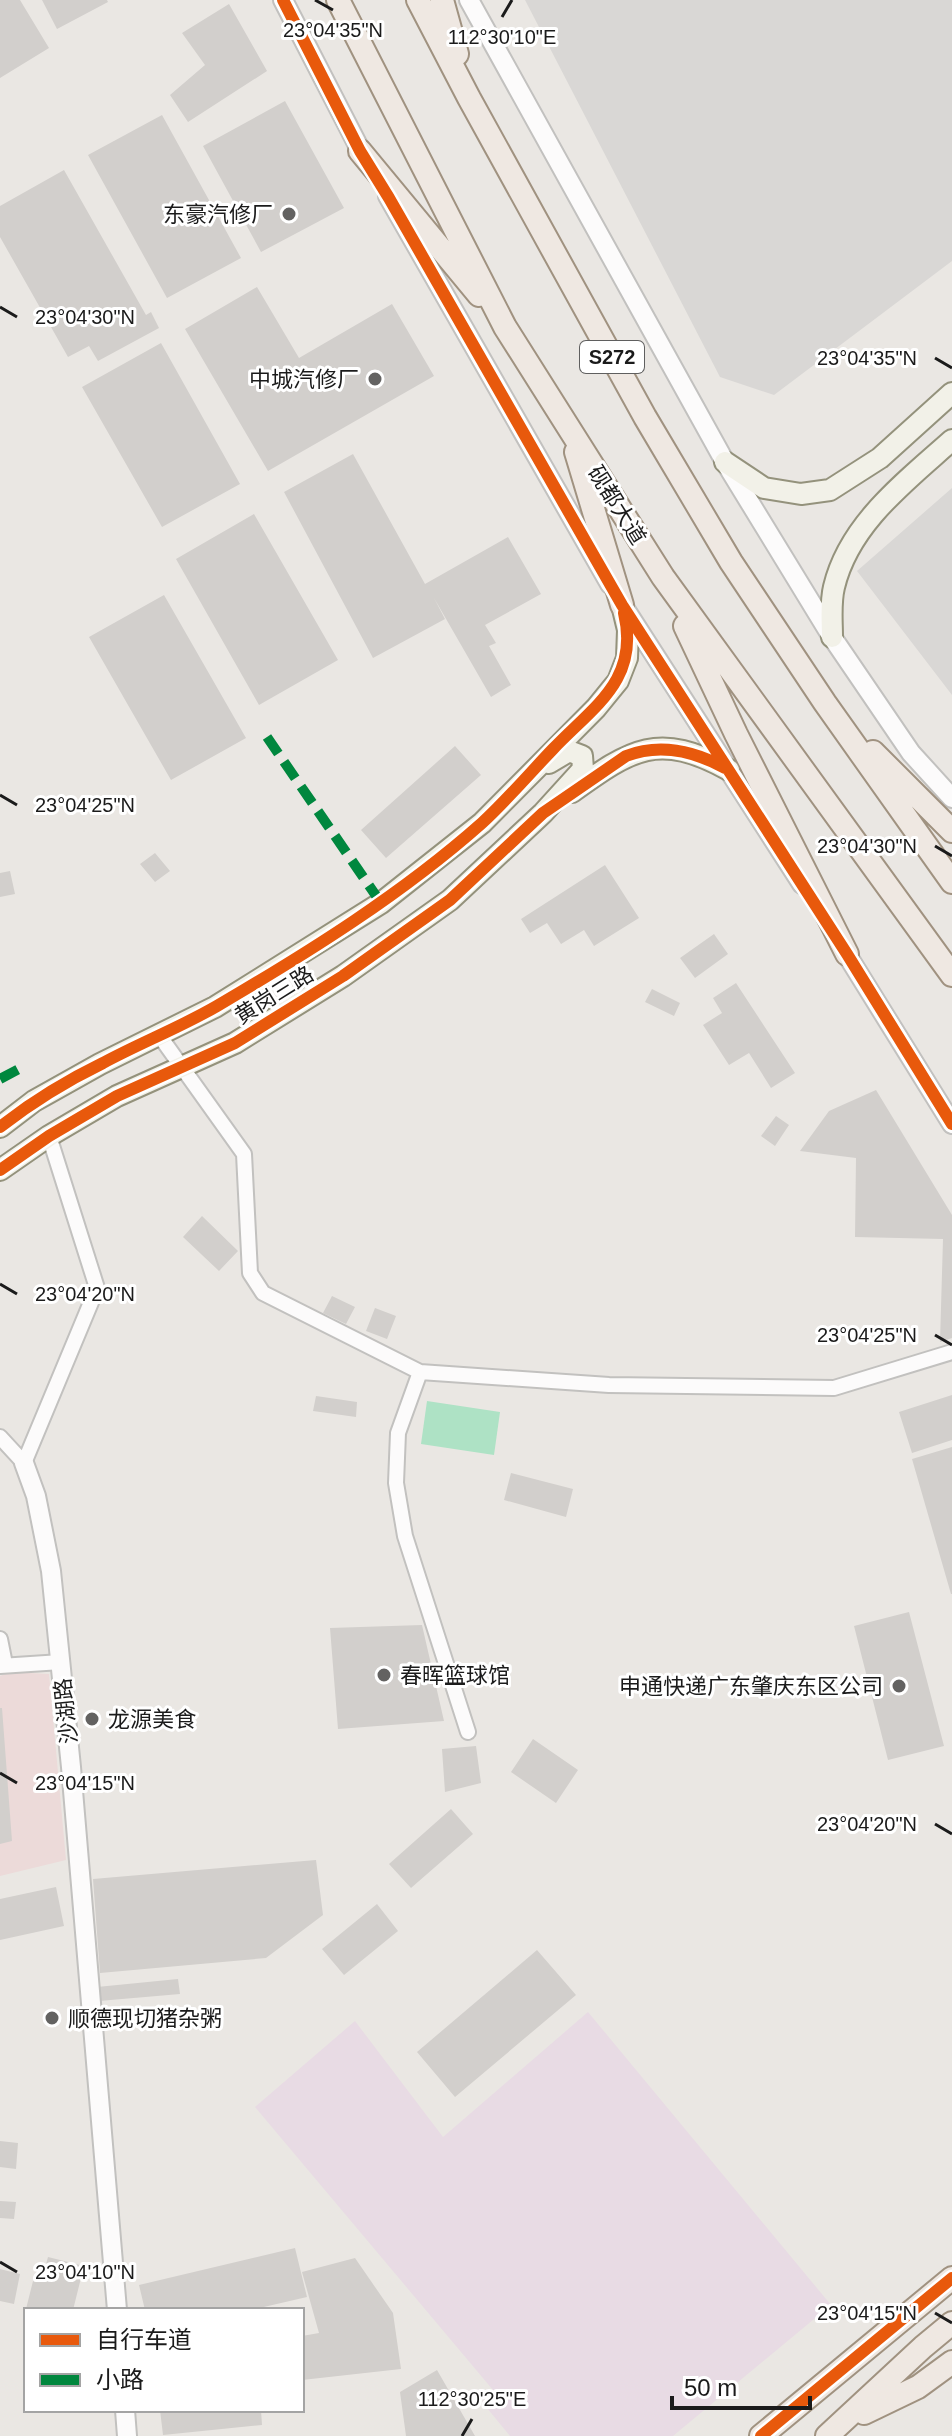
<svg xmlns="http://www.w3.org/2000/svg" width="952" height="2436" viewBox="0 0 952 2436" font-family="Helvetica,'Noto Sans SC',sans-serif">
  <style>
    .residential { fill: #d9d7d5 }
    .commercial { fill: #ecdad9 }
    .industrial { fill: #e8dbe4 }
    .pitch { fill: #aee2c5 }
    .building { fill: #d2cfcc }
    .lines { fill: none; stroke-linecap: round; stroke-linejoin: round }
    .minor-casing { stroke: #c2c1bf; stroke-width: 18 }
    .tertiary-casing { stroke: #c2c1bf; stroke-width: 22 }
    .secondary-casing { stroke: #94927c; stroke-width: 24 }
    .primary-casing { stroke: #a09280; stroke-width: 26 }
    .minor { stroke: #fcfbfb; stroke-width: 14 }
    .tertiary { stroke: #fcfbfb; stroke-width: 18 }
    .secondary { stroke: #f2f1e8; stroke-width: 20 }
    .primary { stroke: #efe8e2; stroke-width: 22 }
    .quiet { stroke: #00873e; stroke-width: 10; stroke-dasharray: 20 10; stroke-linecap: butt }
    .cycleway-casing { stroke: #fff; stroke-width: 17 }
    .cycleway { stroke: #e8590c; stroke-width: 12 }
    .ticks { fill: none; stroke: #1b1b1b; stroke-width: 3 }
    .poi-dot { fill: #636261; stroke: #fff; stroke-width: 3 }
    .labels { text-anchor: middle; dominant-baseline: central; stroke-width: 6; stroke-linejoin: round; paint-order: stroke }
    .shield { fill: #fff; stroke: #5f5f5f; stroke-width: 2 }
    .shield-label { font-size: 20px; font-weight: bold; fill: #1b1b1b }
    .poi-label { font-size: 22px; fill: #1b1b1b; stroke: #fff; text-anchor: end }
    .street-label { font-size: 22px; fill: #1b1b1b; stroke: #fff }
    .ticks-label { font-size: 20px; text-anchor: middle; fill: #1b1b1b; stroke: #fff; stroke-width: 6; stroke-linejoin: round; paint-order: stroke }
  </style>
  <rect width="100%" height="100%" fill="#eae7e3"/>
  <path class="residential" d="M525,0H952V261L774,395L720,377Z
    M952,488V695L857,571Z"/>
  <path class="commercial" d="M10,1672L49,1674L66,1860L0,1876V1676Z"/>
  <path class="industrial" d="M588,2012L831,2305L673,2436H510L482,2402L493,2390L255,2107L355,2021L443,2137Z"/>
  <path class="pitch" d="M427,1401L500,1412L494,1455L421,1444Z"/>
  <path class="building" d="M0,0H20L49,48L0,78Z
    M42,0H107L108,2L57,29Z
    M229,4L267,71L188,122L170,95L205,65L182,33Z
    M285,101L344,208L261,252L203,146Z
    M162,115L241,258L167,298L88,155Z
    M64,170L146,315L151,312L159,328L98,361L89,346L68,357L0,237V206Z
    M257,287L299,358L392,304L434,376L268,471L185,329Z
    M161,343L240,484L162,527L82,387Z
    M353,454L425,584L508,537L541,594L485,625L496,643L489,646L511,685L491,697L434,598L445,619L373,658L284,492Z
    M254,514L338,660L259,705L176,559Z
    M164,595L246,738L171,780L89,637Z
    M455,746L481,775L386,858L361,830Z
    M155,853L170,871L155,882L140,864Z
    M605,865L639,918L594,946L584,930L561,944L547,923L530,933L521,919Z
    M10,871L15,894L0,897V873Z
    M714,934L728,954L695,978L680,958Z
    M736,983L795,1073L771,1088L749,1053L729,1065L703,1025L722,1013L713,998Z
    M652,989L680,1003L674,1016L645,1002Z
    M876,1090L952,1215V1338L940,1342L943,1239L855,1237L856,1158L800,1151L829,1111Z
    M776,1116L789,1125L775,1146L761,1136Z
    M202,1216L238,1251L219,1271L183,1237Z
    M332,1296L355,1307L346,1324L323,1313Z
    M375,1308L396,1316L387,1339L366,1331Z
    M952,1395V1440L912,1453L899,1412Z
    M316,1396L357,1402L356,1417L313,1411Z
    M952,1447V1594H951L912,1459Z
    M511,1473L573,1489L566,1517L504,1500Z
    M909,1612L944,1746L888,1760L854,1626Z
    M422,1625L444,1721L338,1729L330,1628Z
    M0,1708H2L12,1841L0,1844Z
    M533,1739L578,1770L556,1803L511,1772Z
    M476,1746L481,1783L445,1792L442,1749Z
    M451,1809L473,1834L411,1888L389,1864Z
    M316,1860L323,1915L266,1958L100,1973L93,1879Z
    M56,1887L64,1926L0,1940V1899Z
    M377,1904L398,1931L344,1975L322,1949Z
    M537,1950L576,1995L455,2097L417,2052Z
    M178,1979L180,1994L99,2001L97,1987Z
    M0,2141L18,2143L16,2169L0,2167Z
    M0,2201L16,2202L14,2219L0,2218Z
    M295,2248L307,2297L251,2310H145L139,2285Z
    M48,2257L84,2266L73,2310L26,2309L34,2277L42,2279Z
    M355,2258L393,2313L401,2369L302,2380V2336L319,2333L302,2272Z
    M0,2269L20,2274L14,2304L0,2301Z
    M437,2370L475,2436H406L400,2392Z
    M160,2410H261L262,2425L163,2435Z"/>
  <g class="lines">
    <g class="minor-casing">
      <path id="minor" d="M159,1035L244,1154L250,1273L263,1293L420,1372L609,1385L834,1388L952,1352
        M420,1372L398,1433L396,1483L405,1536L468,1732
        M0,1437L24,1463L97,1288L49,1136
        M0,1639L5,1664
        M0,1666L61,1662"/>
    </g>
    <g class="tertiary-casing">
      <path id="tertiary" d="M283,0L366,161
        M469,0L725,462L832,637L911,753L952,798
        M388,196L610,584
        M625,609L802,884
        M839,942L952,1124
        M24,1463L36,1496L51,1571L71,1767L117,2310
        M125,2410L127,2436"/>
    </g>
    <g class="secondary-casing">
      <path id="secondary" d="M725,462L764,488L801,494L830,490L880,458L952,393
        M832,637C832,621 830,603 834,587C849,524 905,482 952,440
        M572,792C632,749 658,731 729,770
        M0,1127L34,1101L100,1064L215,1007L381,903L482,823L596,708L618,681L627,658L628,630L622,605
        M0,1170L49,1136L117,1096L235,1043L343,976L450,900L543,813L583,769L582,756L569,751L549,763"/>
    </g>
    <g class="primary-casing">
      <path id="primary" d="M338,0L505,327L663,577L952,975
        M418,0L469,98L645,417L731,562L825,703L952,882
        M442,0L457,54
        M360,151L479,295
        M576,452L622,605
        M685,626L736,734L847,954
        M873,752L952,831
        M864,2413L918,2387L952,2362
        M761,2436L952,2278
        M827,2436L923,2347L952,2323"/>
    </g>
    <use href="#minor" class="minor"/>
    <use href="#tertiary" class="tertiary"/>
    <use href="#secondary" class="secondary"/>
    <use href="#primary" class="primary"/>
    <path class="quiet" d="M267,737L381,903
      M0,1079L19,1069"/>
    <g class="cycleway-casing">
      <path id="cycleway" d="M283,0L360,151L389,198L622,605L847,954L952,1124
        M0,1127C32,1102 66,1081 103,1063C140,1043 181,1027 217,1006C309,952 402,894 482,823C507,800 530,773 553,749C594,706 640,680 624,613
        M0,1170L49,1136L117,1096L235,1043L343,976L450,900L543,813L626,756C660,743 694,751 725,768
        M761,2436L952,2278"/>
    </g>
    <use href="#cycleway" class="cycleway"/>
  </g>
  <path class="ticks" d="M315,0L333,10M502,17L512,0M0,307L17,317M935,358L952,368M0,795L17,805M935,846L952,856M0,1284L17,1294M935,1335L952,1345M0,1773L17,1783M935,1824L952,1834M0,2262L17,2272M935,2313L952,2323M462,2436L472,2419"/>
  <g class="poi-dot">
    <circle cx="289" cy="214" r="8"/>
    <circle cx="375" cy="379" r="8"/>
    <circle cx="384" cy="1675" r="8"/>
    <circle cx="899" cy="1686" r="8"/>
    <circle cx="92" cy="1719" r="8"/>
    <circle cx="52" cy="2018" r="8"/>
  </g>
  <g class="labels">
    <rect class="shield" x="580" y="341" width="64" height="32" rx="6"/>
    <g class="shield-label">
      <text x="612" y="357">S272</text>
    </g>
    <g class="poi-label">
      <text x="273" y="214">东豪汽修厂</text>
      <text x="359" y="379">中城汽修厂</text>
      <text x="400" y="1675" text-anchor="start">春晖篮球馆</text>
      <text x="883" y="1686">申通快递广东肇庆东区公司</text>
      <text x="108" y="1719" text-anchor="start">龙源美食</text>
      <text x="68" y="2018" text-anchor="start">顺德现切猪杂粥</text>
    </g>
    <g class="street-label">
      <text transform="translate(617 505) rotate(58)">砚都大道</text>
      <text transform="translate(274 995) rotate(-32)">黄岗三路</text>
      <text transform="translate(66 1711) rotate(-96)">沙湖路</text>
    </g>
  </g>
  <g class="ticks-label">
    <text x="333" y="37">23°04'35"N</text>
    <text x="502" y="44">112°30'10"E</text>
    <text x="85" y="324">23°04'30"N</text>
    <text x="867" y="365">23°04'35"N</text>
    <text x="85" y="812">23°04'25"N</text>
    <text x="867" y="853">23°04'30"N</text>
    <text x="85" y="1301">23°04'20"N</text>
    <text x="867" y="1342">23°04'25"N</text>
    <text x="85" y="1790">23°04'15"N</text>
    <text x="867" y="1831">23°04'20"N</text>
    <text x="85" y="2279">23°04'10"N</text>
    <text x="867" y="2320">23°04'15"N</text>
    <text x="472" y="2406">112°30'25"E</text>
  </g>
  <rect x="24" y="2308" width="280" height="104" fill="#ffffff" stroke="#a4a4a4" stroke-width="2"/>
  <rect x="40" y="2334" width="40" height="12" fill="#e8590c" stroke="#a4a4a4" stroke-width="2"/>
  <text x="96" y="2348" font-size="24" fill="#1b1b1b">自行车道</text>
  <rect x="40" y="2374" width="40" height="12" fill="#00873e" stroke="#a4a4a4" stroke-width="2"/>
  <text x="96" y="2388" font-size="24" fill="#1b1b1b">小路</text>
  <path d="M672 2396v12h138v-12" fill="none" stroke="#1b1b1b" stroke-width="4"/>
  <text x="684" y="2396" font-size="24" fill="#1b1b1b" stroke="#ffffff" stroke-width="6" paint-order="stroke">50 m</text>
</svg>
